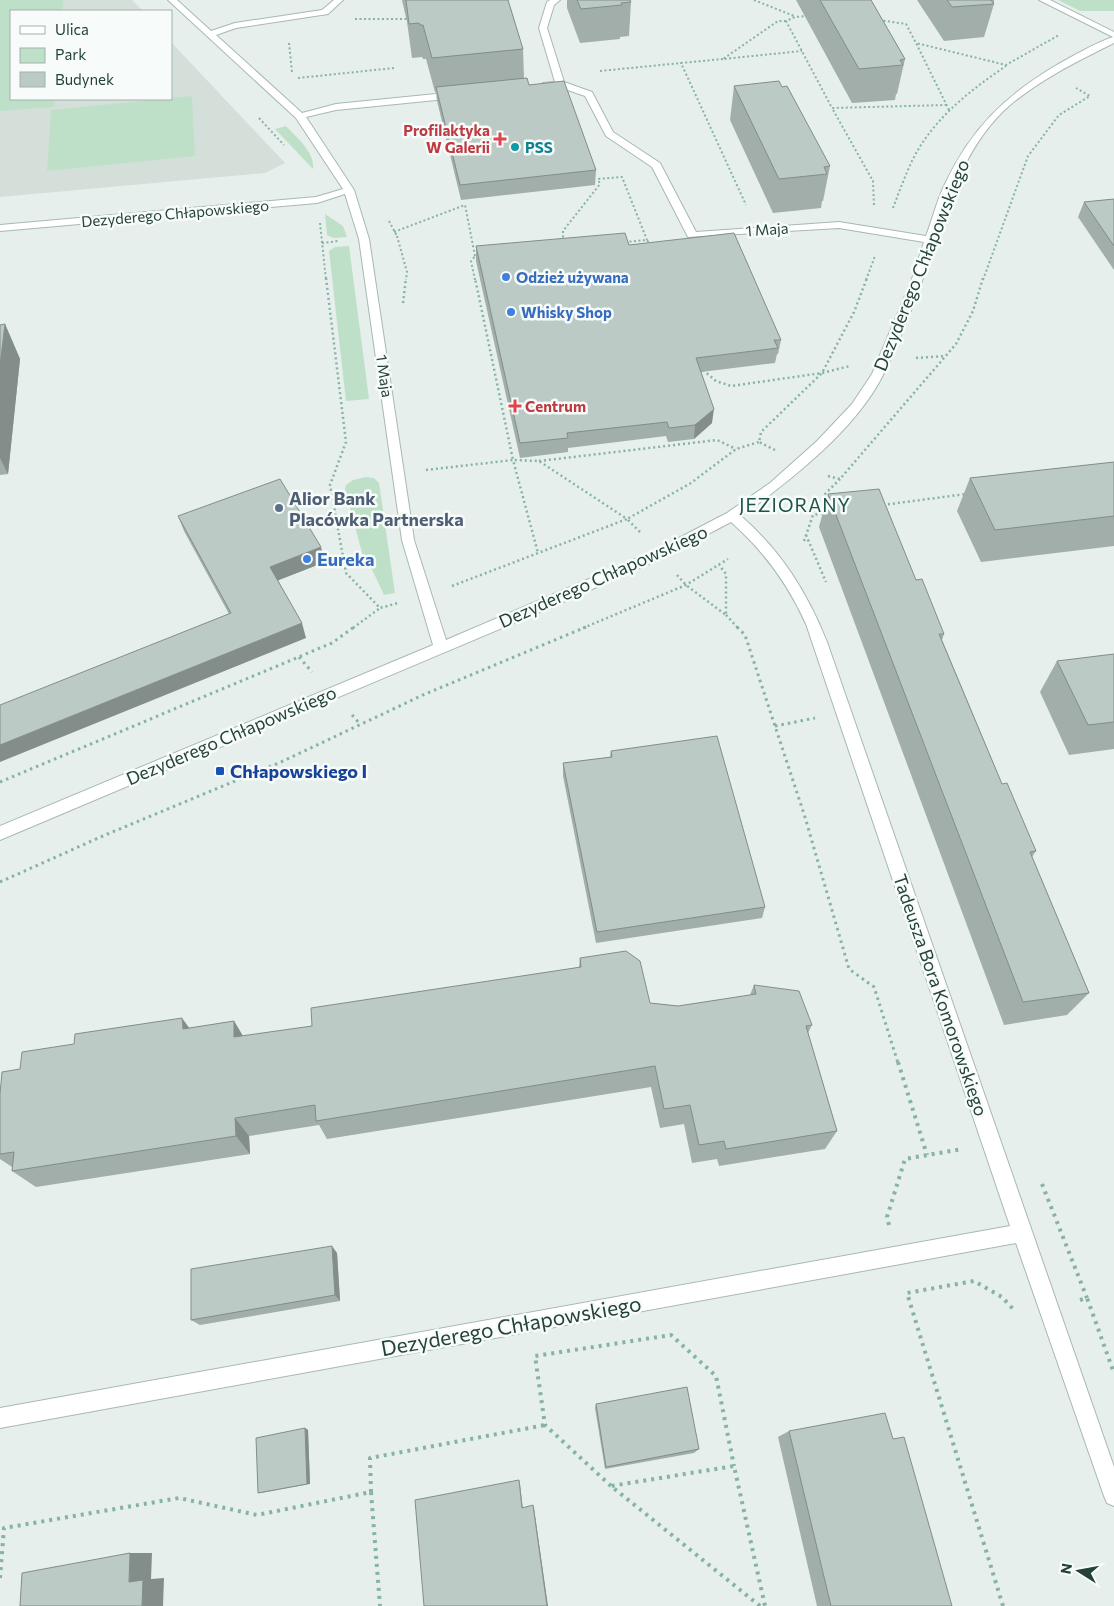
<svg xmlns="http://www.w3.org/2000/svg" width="1114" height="1606" viewBox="0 0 1114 1606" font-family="Commissioner,sans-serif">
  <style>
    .built { fill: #d4dfda }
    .green { fill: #bfe0c8 }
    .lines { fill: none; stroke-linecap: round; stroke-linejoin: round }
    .minor-casing { stroke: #a8b8b2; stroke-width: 2 }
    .path-far3 { stroke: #86b3a5; stroke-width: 2; stroke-dasharray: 2 2.5; stroke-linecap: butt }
    .path-far2 { stroke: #86b3a5; stroke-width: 2.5; stroke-dasharray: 2 3; stroke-linecap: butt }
    .path-far1 { stroke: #86b3a5; stroke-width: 3; stroke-dasharray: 2.5 4; stroke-linecap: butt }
    .path { stroke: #86b3a5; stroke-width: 4; stroke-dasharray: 3 5; stroke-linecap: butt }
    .minor { fill: #fff; fill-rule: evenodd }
    .wall { fill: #a1aea9 }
    .shaded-wall { fill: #838d89 }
    .building { fill: #bbcac4; stroke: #838d89 }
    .health-dot { fill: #e0444e; stroke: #f7fbf9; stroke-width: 2 }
    .culture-dot { fill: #0f9aa8; stroke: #f7fbf9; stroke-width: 2 }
    .shop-dot { fill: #3f7fe0; stroke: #f7fbf9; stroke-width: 2 }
    .service-dot { fill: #5c6f8a; stroke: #f7fbf9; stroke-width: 2 }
    .transit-dot { fill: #1a4fb4; stroke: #f7fbf9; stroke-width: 2 }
    .labels { text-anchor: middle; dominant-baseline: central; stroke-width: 5; stroke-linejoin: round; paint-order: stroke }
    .far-health-label { font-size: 15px; font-weight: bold; fill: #be3a42; stroke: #f7fbf9; text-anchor: end }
    .far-culture-label { font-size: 15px; font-weight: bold; fill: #0d838f; stroke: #f7fbf9; text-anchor: start }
    .far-street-label { font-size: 15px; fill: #24423a; stroke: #f7fbf9 }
    .far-shop-label { font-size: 15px; font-weight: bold; fill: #366cbe; stroke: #f7fbf9; text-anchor: start }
    .street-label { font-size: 18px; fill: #24423a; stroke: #f7fbf9 }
    .service-label { font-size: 18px; font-weight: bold; fill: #4e5e75; stroke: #f7fbf9; text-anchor: start }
    .shop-label { font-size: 18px; font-weight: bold; fill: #366cbe; stroke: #f7fbf9; text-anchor: start }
    .transit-label { font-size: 18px; font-weight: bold; fill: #164399; stroke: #f7fbf9; text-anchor: start }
    .neighbourhood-label { font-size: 19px; letter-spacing: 1px; fill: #1f5548; stroke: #f7fbf9 }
    .near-street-label { font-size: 21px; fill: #24423a; stroke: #f7fbf9 }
  </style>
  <rect width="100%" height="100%" fill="#e6efeb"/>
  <path class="built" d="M0,0H132L143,11H11V99H171V42L285,163L265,173L0,197Z"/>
  <path class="green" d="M0,0H63L62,11H11V99H55L54,107L0,111Z
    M1058,0H1114V11H1080Z
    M192,96L195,156L47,171L51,110Z
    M286,126C297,138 315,152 313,169L275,129Z
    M325,214L343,226L347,237L333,238L327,235Z
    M349,246L369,399L346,401L329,251L335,247Z
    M366,477L374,478L379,483L395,593L384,595L369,563L365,564L345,489L346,485L353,480Z"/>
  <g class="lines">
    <g class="minor-casing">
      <path id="minor" d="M168,0H177L211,31L235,23L322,10L334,0H343L328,14L236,28L216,35L302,113L336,104L456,92L461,95L456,98L336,110L306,117L354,190L369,239L414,540L446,640L654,551L727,513L770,483L817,441L852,404L872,374L911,282L924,242L839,228L688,237L652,167L606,136L585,96L559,87L546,88L541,85L543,83L555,82L539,28L547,2L550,0H560L554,5L547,28L564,82L592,92L613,132L660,163L696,232L839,222L926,236C933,218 937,199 946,182C971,129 1005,96 1055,66C1073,56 1093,44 1113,37L1039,0H1050L1114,32V43C1078,61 1041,79 1010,105C963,146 947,207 928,264C915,301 901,339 884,373C857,429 790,481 741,516C781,551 807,592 827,642L1114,1467V1506L1107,1503L1104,1496L1016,1243L0,1428V1408L1010,1226L806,624C788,584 764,551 731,522L664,557L552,607L0,840V826L433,645L402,540L359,239L345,194L317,203L0,231V225L316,197L343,189L296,118Z"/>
    </g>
    <path class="path-far3" d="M754,0L794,16
      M808,16L795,17L786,21L832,108
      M355,19H409
      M879,20L906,24L916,43
      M786,21H778L723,59L802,51
      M289,43L292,72
      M723,59L681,63L746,205
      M600,71L681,63
      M298,78L394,68
      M949,110L916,43L1006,65L1059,35
      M259,118L284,145
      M874,205L873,181L832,108L946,105
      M893,208C899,192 905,176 912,161C932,120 969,91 1006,66
      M389,221L397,236
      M320,223L326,280
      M394,232L465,205L475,256H477
      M397,236L407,272L406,280
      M563,242V231L600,184L598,179L622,177L647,240
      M625,242L647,240L650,245
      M322,243L338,241
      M475,280L471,261L475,256
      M866,280L875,256
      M983,280L1028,156L1059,115L1090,96L1076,88"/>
    <path class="path-far2" d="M326,278L346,442L330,485L346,573L380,608L398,603
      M403,303L406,278
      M916,358L945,356
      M703,370L716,381L731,386L822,373L850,366
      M775,450L759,442L761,432L822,373L854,312L867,278
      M539,461L717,440L736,449
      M426,470L513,460L538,553
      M828,476L840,479L956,344L973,311L983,278
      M829,501L823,496L840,479
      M883,505L966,494
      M640,532L627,519L691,483L736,449L759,442
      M806,535L826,582
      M804,541L813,515L825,513
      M677,575L686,585L726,615V574L719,565
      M452,586L627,519L539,461L513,460L475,278
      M726,615L738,628
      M353,628L380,608
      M583,628L686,585L728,559"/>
    <path class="path-far1" d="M737,627L745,635L805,817L849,969L874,987L898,1063
      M299,657L312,672
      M352,715L360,724
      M775,726L815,718
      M0,782L332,643L354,627
      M0,882L105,835L281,762L425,694L586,627"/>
    <path class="path" d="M898,1062L927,1155
      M1042,1184L1087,1298
      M889,1225L887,1217L905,1159L962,1149
      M1080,1300L1087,1298L1114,1373
      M611,1486L545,1425L535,1356L671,1335L716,1376L734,1466
      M371,1492L370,1458L545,1425
      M0,1578L4,1528L179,1498L257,1515L371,1492L380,1606
      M760,1606L611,1486L734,1466L765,1606
      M1003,1606L907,1293L974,1281L1002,1297L1014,1310"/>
    <use href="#minor" class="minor"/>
  </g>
  <path class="wall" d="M402,0H508L523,49L524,78L596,170L595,185L461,200L437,101L436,92H435L426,59H423L422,57L412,58L407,22Z
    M567,0H630L631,2L629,36L620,37V39L580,43L567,8Z
    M796,0H871L905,59L897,94H896L895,100L852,103Z
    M917,0H994V4L984,37L944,41Z
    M734,86L782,87L830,166L823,201H822L821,208L773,213L730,120Z
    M1114,199V270L1078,217L1084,202Z
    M629,245L781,340L778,354H777L775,363L701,372L712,423L694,439L668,442L666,436L568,448V452L520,458L476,261V246Z
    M5,324L20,359L8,474L0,475V325Z
    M1114,462V546L981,562L957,511L970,478Z
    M828,494L916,580L944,634L942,640L1002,784L1036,851L1032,857L1089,993L1067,1015L1004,1025L819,527Z
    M178,516L325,562L278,580L306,638L229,614L184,531Z
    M1114,654V749L1069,755L1040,692L1057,661Z
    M611,751L765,907L762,918L596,943L563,776V763L610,757Z
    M580,958L650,1003L678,1006L750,995L754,985L812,1025L808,1033L837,1131L825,1149L719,1166L717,1159L692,1163L684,1124L660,1128L651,1087L327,1139L319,1125L249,1136L250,1154L36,1187L12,1171V1167L0,1159V1094L20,1069L189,1028L234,1021L243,1036L312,1026L579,967Z
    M337,1253L340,1301L200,1325L191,1320Z
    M596,1404L699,1449L694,1453L605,1469L595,1408Z
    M305,1428L308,1430L310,1484L261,1493H258Z
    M789,1431L893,1439L952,1606H817L778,1437Z"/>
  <path class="shaded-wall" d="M5,324L20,359L8,474L0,458V366Z
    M714,409L712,423L694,439L695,425Z
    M321,547L325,562L274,582L270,567Z
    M302,623L306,638L0,762V745Z
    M182,1018L198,1040L183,1029Z
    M234,1021L247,1043L234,1037Z
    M235,1118L249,1136L250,1154L236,1136Z
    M332,1246L337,1253L340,1301L335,1295Z
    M305,1428L308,1430L310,1484H307Z
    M519,1480L520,1484L523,1510L522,1508Z
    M533,1505L534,1508L548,1606H547Z
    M130,1553H152L151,1579L164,1578L163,1606H142L129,1582Z"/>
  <path class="building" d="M406,0H508L523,49L432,58L423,25H420L419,23L409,24Z
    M577,0H630L631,2L621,3L622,5L581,9Z
    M820,0H871L905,59L900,60L903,65L859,69Z
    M947,0H991L994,4L952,7Z
    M527,78L529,85L564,81L596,170L460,185L436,87Z
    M779,81L782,87L787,86L830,166L824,167L827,174L779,179L734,86Z
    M1114,199V246L1084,202Z
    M625,233L629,245L734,233L781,340H774L778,348L696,358L714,409L695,425L669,428L667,422L567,433L568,438L520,443L476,246Z
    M5,324L0,366V325Z
    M1114,462V516L995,530L970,478Z
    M280,479L321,547L270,567L302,623L0,745V705L231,613L178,516Z
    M879,489L916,580L922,579L944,634H939L1002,784L1007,783L1036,851L1030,852L1089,993L1023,1002L828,494Z
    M1114,654V722L1088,725L1057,661Z
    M717,736L765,907L597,932L563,763L612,757L611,751Z
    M626,951L640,961L650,1003L678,1006L756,994L754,985L799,991L812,1025L806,1026L837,1131L726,1149L724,1141L699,1145L690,1105L664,1109L655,1066L316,1121L315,1105L235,1118L236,1136L12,1171L14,1152L0,1154V1094L2,1072L20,1069L22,1052L74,1044L75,1034L182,1018L183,1029L234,1021V1037L312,1026L311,1008L581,967L580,958Z
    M332,1246L335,1295L191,1320V1269Z
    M687,1387L699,1449L606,1467L596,1404Z
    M885,1413L893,1439L904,1437L952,1606H831L789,1431Z
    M305,1428L307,1484L258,1493L256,1438Z
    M519,1480L522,1508L533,1505L547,1606H424L415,1500Z
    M130,1553L129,1582L143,1580L142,1606H20L22,1573Z"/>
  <g class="health-dot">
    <path d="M497.5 131.5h5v5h5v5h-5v5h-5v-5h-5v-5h5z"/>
    <path d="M512.5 398.5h5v5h5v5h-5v5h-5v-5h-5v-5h5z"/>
  </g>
  <circle class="culture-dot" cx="515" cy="147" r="5"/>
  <g class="shop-dot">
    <circle cx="506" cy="277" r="5"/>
    <circle cx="511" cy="312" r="5"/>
    <circle cx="307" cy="559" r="5"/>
  </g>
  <circle class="service-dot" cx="279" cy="508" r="5"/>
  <rect class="transit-dot" x="215" y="766" width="10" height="10" rx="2.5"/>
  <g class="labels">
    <g class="far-health-label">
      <text x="490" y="130">Profilaktyka<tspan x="490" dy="17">W Galerii</tspan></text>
      <text x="525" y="406" text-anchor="start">Centrum</text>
    </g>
    <g class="far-culture-label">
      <text x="525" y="147">PSS</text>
    </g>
    <g class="far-street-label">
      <text transform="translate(175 213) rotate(-5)">Dezyderego Chłapowskiego</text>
      <text transform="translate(767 229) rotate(-4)">1 Maja</text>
      <text transform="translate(385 376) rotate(82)">1 Maja</text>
    </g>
    <g class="far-shop-label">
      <text x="516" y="277">Odzież używana</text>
      <text x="521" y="312">Whisky Shop</text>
    </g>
    <g class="street-label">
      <text transform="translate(921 265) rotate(-68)">Dezyderego Chłapowskiego</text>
      <text transform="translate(603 576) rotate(-24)">Dezyderego Chłapowskiego</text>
      <text transform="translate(231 735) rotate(-23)">Dezyderego Chłapowskiego</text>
      <text transform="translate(941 995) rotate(71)">Tadeusza Bora Komorowskiego</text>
    </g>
    <g class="service-label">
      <text x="289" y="498">Alior Bank<tspan x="289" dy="21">Placówka Partnerska</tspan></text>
    </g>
    <g class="shop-label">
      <text x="317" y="559">Eureka</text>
    </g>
    <g class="transit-label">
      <text x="230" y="771">Chłapowskiego I</text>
    </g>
    <g class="neighbourhood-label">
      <text x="795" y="504">JEZIORANY</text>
    </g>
    <g class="near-street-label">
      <text transform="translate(511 1325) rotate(-10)">Dezyderego Chłapowskiego</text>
    </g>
  </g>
  <rect x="10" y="10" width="162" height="90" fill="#f7fbf9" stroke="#a3b1ad"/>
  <rect x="20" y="26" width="25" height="8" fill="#ffffff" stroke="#a3b1ad"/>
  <text x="55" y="35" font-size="15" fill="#24423a">Ulica</text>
  <rect x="20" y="48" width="25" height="15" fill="#bfe0c8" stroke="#a3b1ad"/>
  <text x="55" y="60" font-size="15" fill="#24423a">Park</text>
  <rect x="20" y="72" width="25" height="15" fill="#bbcac4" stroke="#a3b1ad"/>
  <text x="55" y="85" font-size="15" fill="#24423a">Budynek</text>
  <g transform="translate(1079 1571) rotate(281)" stroke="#f7fbf9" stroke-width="4" paint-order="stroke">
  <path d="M0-4L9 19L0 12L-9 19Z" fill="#24423a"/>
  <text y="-8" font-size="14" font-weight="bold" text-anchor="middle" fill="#24423a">N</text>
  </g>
</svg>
